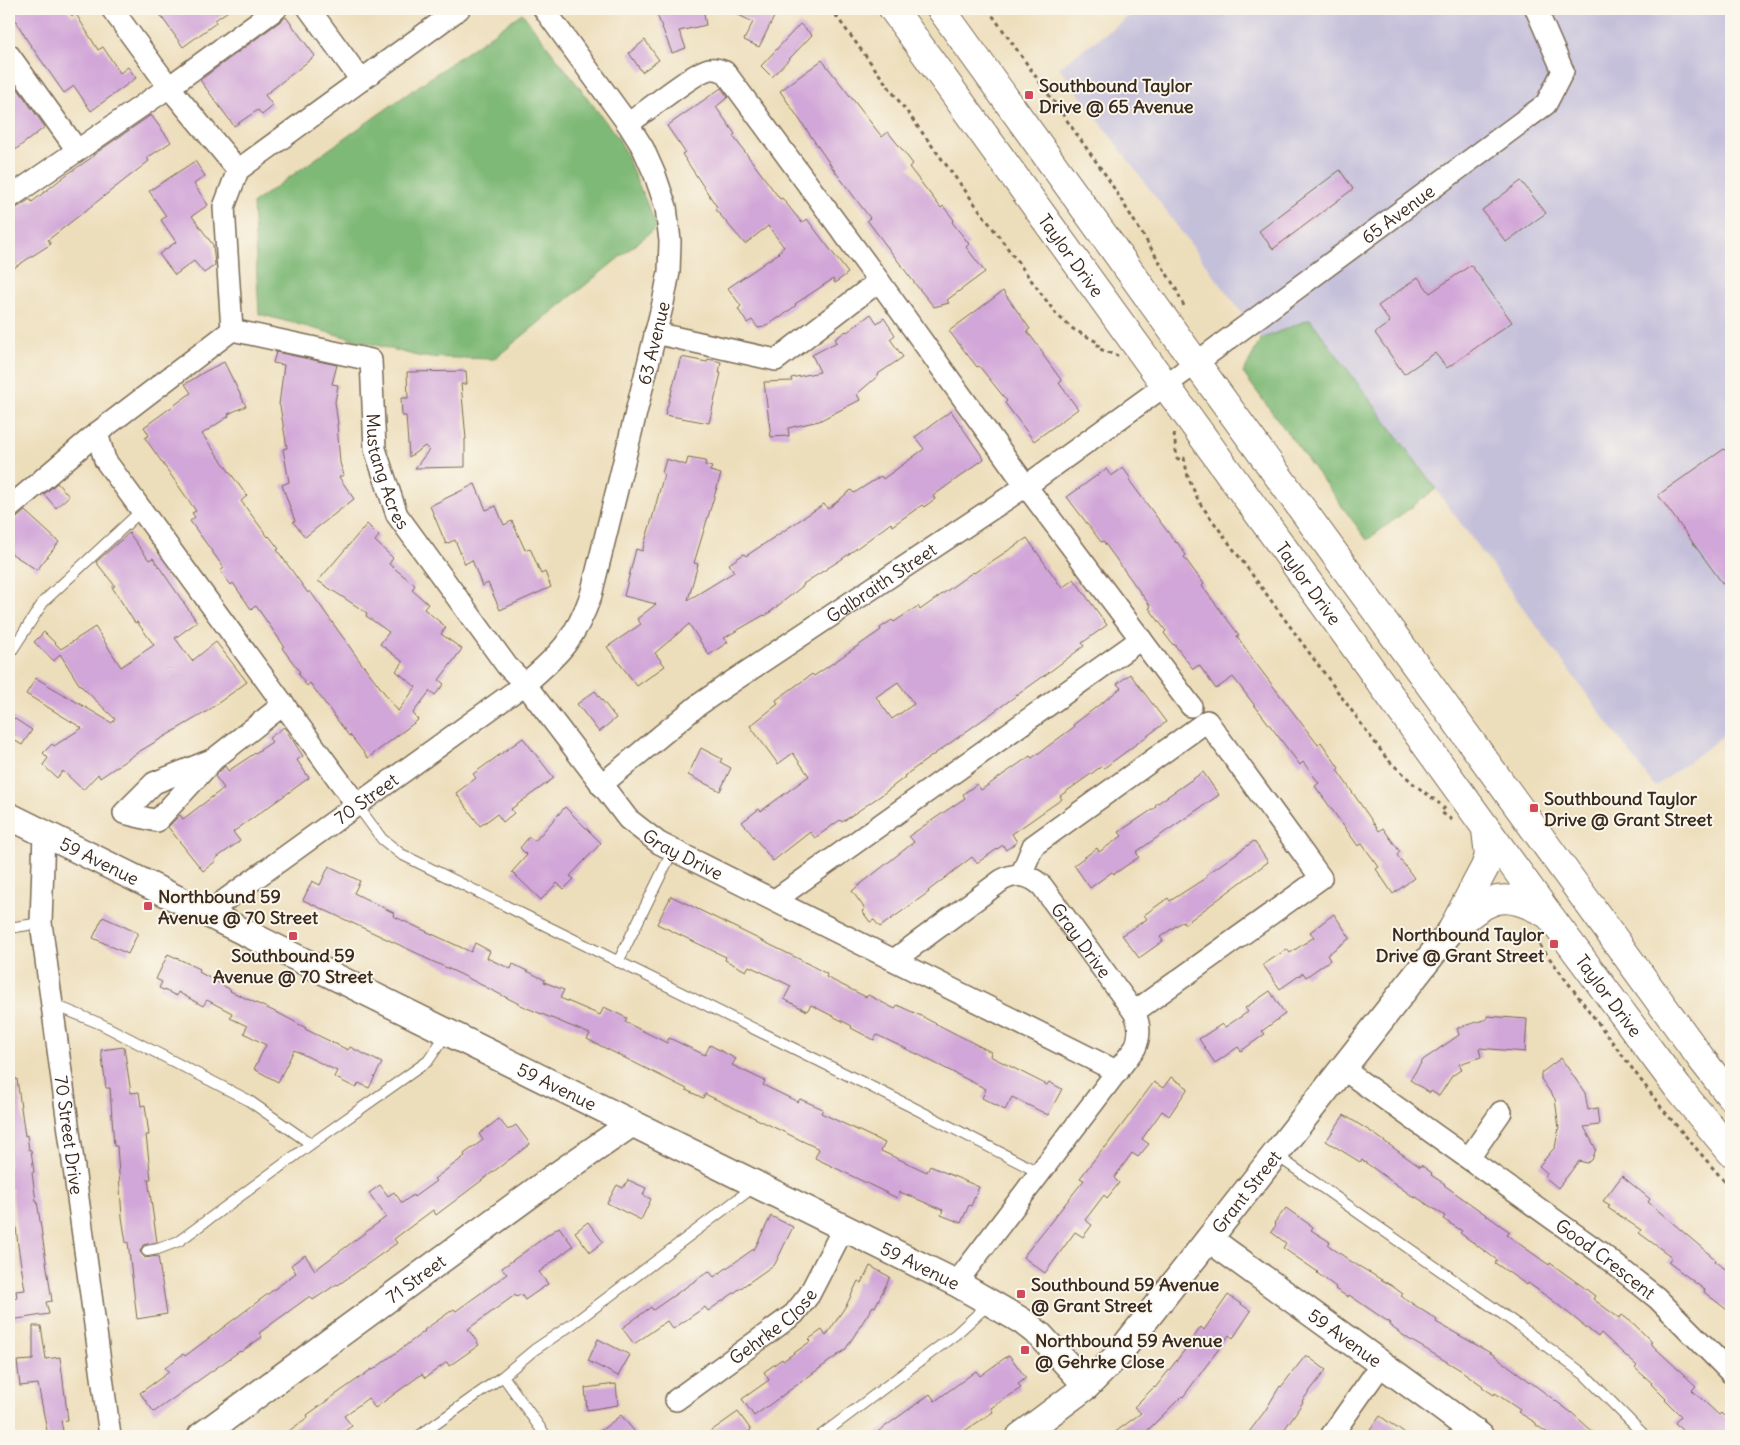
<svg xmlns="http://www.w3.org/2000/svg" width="1740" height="1445" viewBox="0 0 1740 1445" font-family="Delius,sans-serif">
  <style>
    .industrial { fill: #c5c0da }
    .forest { fill: #7fb977; stroke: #5d724a }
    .building { fill: #d1a6d8; fill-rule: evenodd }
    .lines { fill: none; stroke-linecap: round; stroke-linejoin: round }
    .service-casing { stroke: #796955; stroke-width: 12 }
    .minor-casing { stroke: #796955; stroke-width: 24 }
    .tertiary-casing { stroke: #796955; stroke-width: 29 }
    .secondary-casing { stroke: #796955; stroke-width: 30 }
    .path { stroke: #796955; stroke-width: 3; stroke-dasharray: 4 4; stroke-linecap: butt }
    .service { stroke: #fff; stroke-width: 10 }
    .minor { stroke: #fff; stroke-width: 21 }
    .tertiary { stroke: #fff; stroke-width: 26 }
    .secondary { stroke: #fff; stroke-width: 28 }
    .poi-dot { fill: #d1495b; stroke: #fbf7ec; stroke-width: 2 }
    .labels { text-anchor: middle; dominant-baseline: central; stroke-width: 4; stroke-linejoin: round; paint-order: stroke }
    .poi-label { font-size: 18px; font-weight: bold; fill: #3b2a1e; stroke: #fbf7ec; text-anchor: start }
    .street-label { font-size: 18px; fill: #3b2a1e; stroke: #fbf7ec }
  </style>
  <rect width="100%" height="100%" fill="#fbf7ec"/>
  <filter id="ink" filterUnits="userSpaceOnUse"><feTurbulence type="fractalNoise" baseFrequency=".02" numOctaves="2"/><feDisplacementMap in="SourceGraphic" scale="10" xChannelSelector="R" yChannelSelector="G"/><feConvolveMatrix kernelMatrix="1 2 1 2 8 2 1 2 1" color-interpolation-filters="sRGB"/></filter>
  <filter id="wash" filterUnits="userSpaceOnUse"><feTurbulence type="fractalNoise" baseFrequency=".0096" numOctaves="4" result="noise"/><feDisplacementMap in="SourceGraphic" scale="20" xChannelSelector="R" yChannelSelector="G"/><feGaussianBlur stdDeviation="1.12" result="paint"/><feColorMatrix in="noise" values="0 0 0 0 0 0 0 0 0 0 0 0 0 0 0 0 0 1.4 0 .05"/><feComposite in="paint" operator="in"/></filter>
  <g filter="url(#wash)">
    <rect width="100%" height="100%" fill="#eddebb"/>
    <path class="industrial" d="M1139,9H1731V730L1655,787L1310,319L1261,339L1059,67Z"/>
    <path class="forest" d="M522,13L619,139L657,227L494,359L421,357L259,314L253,203Z
      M1310,319L1436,489L1367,540L1243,373L1261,339Z"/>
    <g id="blocks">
      <path class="building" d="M9,9H67L72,16L76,14L98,50L103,47L120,73L128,67L136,78L91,111L74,86L64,93L27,40Z
        M156,9H231L215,20L216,23L183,47Z
        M655,9H703L706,25L679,31L686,48L672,53Z
        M726,9H778L759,47L744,40L753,22Z
        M286,17L315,56L265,95L273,106L262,115L258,110L234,126L200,80Z
        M800,24L812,35L772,77L761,66Z
        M645,40L659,60L642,72L629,53Z
        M822,60L882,137L888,132L904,152L913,164L909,167L941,208L943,206L954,220L952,222L969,244L966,247L985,272L947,300L949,303L934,307L916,285L867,220L870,218L834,170L780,91Z
        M721,88L728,97L716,107L735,134L733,136L780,199L782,198L802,223L807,219L848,273L835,283L833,279L795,304L796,305L780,318V317L764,327L758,328L752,320L747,323L738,309L741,306L728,288L779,253L778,252L784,247L768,226L745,244L715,209L717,207L682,154L685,152L667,126Z
        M18,89L45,127L15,150L9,142V97Z
        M151,115L171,142L147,158L149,161L48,240L51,244L9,271V213L30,199L32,202L66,175L94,156L93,155Z
        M195,161L205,176L194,184L208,205L192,216L213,245L215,265L204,273L194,261L175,275L159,254L176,242L161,220L166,216L149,191Z
        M1340,170L1353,189L1273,249L1259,231Z
        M1521,181L1546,213L1506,242L1482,210Z
        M1471,265L1512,322L1447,368L1435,353L1404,374L1375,333L1390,322L1378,306L1418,277L1430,293Z
        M1003,291L1030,329L1027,331L1044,354L1043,355L1062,381L1059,383L1078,409L1034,441L1005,403L1007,401L979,366L977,367L949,331Z
        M871,314L877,323L884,318L895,335L890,339L903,357L878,374L879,375L857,394L860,400L819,421L788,428L789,436L771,437L764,382L792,381L791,378L820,372L812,355L837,342L835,339L846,331L847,332Z
        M276,352L337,365L332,384L338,385L335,402L338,424H337L340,463L344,475L339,477L354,499L305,537L293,522L295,521L282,485L289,482L283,449L287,448L280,406L279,405L284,365L273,363Z
        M681,357L707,362L708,359L721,362L719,373H721L709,423L665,415Z
        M224,362L246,406L228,414L229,416L202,434L247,496L241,501L268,537L269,536L279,549L277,550L308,593L310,591L364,667V666L398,711L416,687L396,671L403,662L380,644L389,632L366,616L367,613L318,581L367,524L379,536L375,541L393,558L389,564L415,585L412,590L428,604L424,609L446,627L441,634L462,649L439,680L444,684L435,695L430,691L413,713L418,720L368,758L350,735L349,736L310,683L307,686L298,673L300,672L282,648L284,646L256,606L251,609L233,583L231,585L220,571L224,568L190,521L195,517L192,513L196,511L145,438L149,435L144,427L191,393L185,384L206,371Z
        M466,371L467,384H461L466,439H465V467L415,468L429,450L425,446L409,457L406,416H402L401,398H408L407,372Z
        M951,411L984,459L933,496L935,499L924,507L922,505L892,526L891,523L842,559L803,584L804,585L765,616L764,615L724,638L728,642L709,655L689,624L655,653L665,666L637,686L607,647L641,624L637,619L656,604L624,596L636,549L642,551L652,519L664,474L662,473L666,459L686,465L688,458L706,461L705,465L712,467L710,471L721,474L694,563L698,564L688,600L734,572L729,564L744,554L746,556L824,504L828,509L851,490L854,493L881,476L883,479L924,449L915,437Z
        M1724,449L1731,458V595L1658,495Z
        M1123,468L1131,479L1129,480L1176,543L1177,542L1186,555L1184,557L1204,584L1202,586L1239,635L1237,636L1254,661L1318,745L1321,742L1339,768L1337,770L1379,831L1383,828L1400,852L1397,855L1414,878L1393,894L1376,869L1379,867L1362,844L1358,846L1315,786L1319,783L1303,762L1300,765L1233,677L1216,689L1199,665L1193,669L1174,644L1173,645L1164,633L1166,631L1149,608L1151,607L1103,541L1101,542L1067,497L1106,469L1111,476Z
        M57,483L69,496L56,508L44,494Z
        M475,484L486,510L496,506L504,525L512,521L525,550L530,548L541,574L545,572L551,587L500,610L488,583L482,586L472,560L465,564L455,540L446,544L430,506Z
        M25,511L59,542L37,570L9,552V520L17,518Z
        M129,533L149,560L153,558L197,622L175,638L192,661L216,642L247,682L206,712L140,751L100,778L98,774L83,790L63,771L57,778L43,765L48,758L43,753L52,744L54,746L82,728L26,694L36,678L112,723L115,719L79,684L60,654L54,661L34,642L44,632L61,649L95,627L121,667L154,645L137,622L135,623L112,587L115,586L96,562Z
        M1027,538L1062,588L1074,579L1107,625L1082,643L1084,646L1048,673L904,776L905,777L883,794L842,822L840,820L815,838L810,832L773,861L742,822L759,809L761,811L809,776L793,753L778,764L750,726L778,704L776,700L812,674L814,676L881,630L880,628L892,620L894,622L918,606L920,610L973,572L974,573ZM898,682L914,704L892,719L876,697Z
        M1130,674L1166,722L1104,768L1102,766L1060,796L1062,799L1012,834L1017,842L1006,850L1003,845L977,863L972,857L928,891L929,892L880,927L874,920L870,922L862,911L865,909L852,891L914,842L909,836L965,798L963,794L977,784L981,790L1030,756L1032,758L1074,727L1073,725L1121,688L1117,684Z
        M595,691L616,718L599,732L577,704Z
        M9,715L32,730L22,745L9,737Z
        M284,727L303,756L297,760L309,778L233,832L240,841L215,859L216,861L203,871L168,827L180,815L183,819L224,788L215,776L225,766L228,771L272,742L269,738Z
        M523,738L554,778L511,809L514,813L503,822L497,814L480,826L456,793L476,778L473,774Z
        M701,748L722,759L720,762L731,768L720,791L688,775Z
        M1203,772L1219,795L1136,852L1139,857L1114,874L1112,872L1090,888L1074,865L1097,848L1099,852L1122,836L1119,832L1156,807L1155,805Z
        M565,807L601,843L570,876L574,879L564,889L557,883L541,900L512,872L527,855L520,848L529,837L535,841Z
        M1254,841L1268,862L1185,924L1183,921L1160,937L1163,941L1139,958L1122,935L1147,919L1144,915L1168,898L1170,901L1207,877L1206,875Z
        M329,866L360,881L354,893L394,913L393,916L471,952L475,943L490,951L487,958L511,969L513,964L545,980L544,982L564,990L560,998L600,1015L604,1007L627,1018L625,1022L667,1043L669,1038L705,1055L710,1045L736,1059L732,1065L765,1081L763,1085L798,1102L800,1099L823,1109L821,1113L885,1143L881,1151L927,1172L930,1166L979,1187L971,1206L969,1205L961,1223L941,1215L943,1210L900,1192L897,1198L815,1158L819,1149L705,1094L703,1098L686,1090L687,1089L587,1039L590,1034L527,1008L460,974L423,957V956L303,900L312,881L320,885Z
        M671,896L799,959L827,974L826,977L866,997L868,995L895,1009L897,1005L919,1015L991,1052L990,1056L1047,1085L1049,1082L1062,1089L1048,1115L1012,1097L1005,1110L982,1098L986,1089L917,1054L877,1035L874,1040L851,1028L852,1026L811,1005L807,1011L784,999L791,986L749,966L746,971L725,960L726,957L657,924Z
        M1334,914L1350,938L1327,955L1330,960L1306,977L1303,973L1280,989L1263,965L1287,949L1290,953L1314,937L1310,932Z
        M103,917L138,933L128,954L93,938Z
        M168,954L200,969L199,972L231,990L230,991L282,1015L306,1028L305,1029L348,1050L350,1047L382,1063L369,1088L359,1083L356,1088L334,1077L337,1071L294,1050L278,1082L254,1069L266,1045L244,1033L247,1026L230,1018L232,1013L207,1000L203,1006L178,992L177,996L159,988L162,982L156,979Z
        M1270,991L1285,1014L1262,1031L1265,1034L1241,1051L1238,1047L1215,1063L1199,1039L1222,1024L1225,1027L1248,1012L1245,1008Z
        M1487,1016L1527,1019L1525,1052L1479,1048L1481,1057L1459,1064L1462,1069L1452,1076L1439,1096L1431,1091L1430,1093L1410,1080L1423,1060L1459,1035L1457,1028L1487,1019Z
        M124,1047L131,1093L139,1092L141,1106L145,1105L149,1135H146L151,1179H148L157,1242L143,1245L140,1252L145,1258L158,1256L167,1314L137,1319L128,1242L126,1243L122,1217L117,1146H114L110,1088H106L101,1050Z
        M1561,1058L1585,1093L1588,1110L1597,1108L1599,1125L1584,1127L1596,1149L1592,1160L1587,1163L1579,1161L1558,1188L1545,1177L1547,1173L1539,1166L1555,1147L1559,1128L1555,1099L1541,1079V1073Z
        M1171,1077L1188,1088L1169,1116L1162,1111L1142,1139L1149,1144L1138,1157L1132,1153L1114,1178L1119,1183L1107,1198L1104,1195L1085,1220L1092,1225L1083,1237L1075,1232L1045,1273L1023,1257L1084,1180L1080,1178L1104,1147L1105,1148L1154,1082L1163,1088Z
        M17,1079L25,1136L27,1135L29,1150H31L34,1172L32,1173L36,1201H37L52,1301L46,1302L49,1314L11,1320L9,1299L17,1298L16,1291L25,1290L18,1246L12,1188H10L9,1174V1080Z
        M1344,1115L1373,1133L1420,1167L1421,1165L1432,1173L1431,1175L1445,1184L1444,1185L1510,1232L1507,1235L1549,1265L1550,1263L1582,1286L1595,1296L1593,1299L1619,1318L1622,1315L1634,1324L1652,1342L1650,1343L1696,1386L1692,1390L1719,1415L1721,1413L1731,1423V1430L1726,1436H1690L1675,1423L1681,1416L1665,1400L1666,1399L1651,1384L1652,1383L1635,1368L1637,1366L1601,1333L1598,1337L1552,1300L1528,1283L1527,1285L1495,1263L1497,1260L1460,1233L1462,1231L1443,1219L1445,1216L1416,1197L1415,1198L1362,1160L1360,1162L1326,1141Z
        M499,1119L508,1130L516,1125L530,1144L436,1215L433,1210L394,1239L397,1243L338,1285L337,1284L313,1300L310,1296L259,1333L262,1337L241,1352L240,1351L154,1412L140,1393L169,1372L165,1368L183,1354L185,1356L296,1273L291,1265L305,1255L315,1270L386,1217L369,1193L380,1185L388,1196L394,1192L402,1203L413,1195L414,1197L436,1181L434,1179L465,1156L464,1154L483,1140L479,1134Z
        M1622,1176L1650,1199L1648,1202L1715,1259L1714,1261L1731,1273V1313L1704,1292L1705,1290L1668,1262L1672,1257L1639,1233L1641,1230L1608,1208L1610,1205L1603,1201Z
        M628,1180L646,1188L643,1195L651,1199L641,1220L607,1203L617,1185L623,1188Z
        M1286,1208L1313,1227L1311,1230L1330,1242L1328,1245L1352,1262L1392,1286L1403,1294L1401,1296L1437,1320L1436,1322L1494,1355L1572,1413L1598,1436H1552L1536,1425V1423L1518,1412L1520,1410L1495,1393L1494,1395L1482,1387L1483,1386L1459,1369L1407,1338L1389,1325L1390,1323L1349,1295L1348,1297L1335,1289L1336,1287L1317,1273L1318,1272L1283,1248L1286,1243L1271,1232L1276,1225L1274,1223Z
        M771,1216L793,1227L775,1264L708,1311L705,1307L673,1329L667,1321L634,1344L622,1328L651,1307L653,1310L709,1271L714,1277L755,1248Z
        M588,1222L603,1242L590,1252L575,1232Z
        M559,1227L573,1246L539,1272L548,1284L525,1300L521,1294L517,1297L515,1295L468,1329L479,1345L449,1366L447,1362L425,1378L422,1374L375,1408L368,1398L344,1416L352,1426L337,1436H282L308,1417L307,1415L372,1369L373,1370L425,1331L424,1330L454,1309L456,1311L507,1274L502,1268Z
        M870,1266L890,1277L875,1307L873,1306L845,1350L754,1416L742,1399L769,1380L764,1372L782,1359L783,1361L811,1341L809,1339L822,1330L826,1336L847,1304L858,1281L862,1283Z
        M1228,1295L1251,1311L1233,1338L1229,1335L1183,1397L1182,1396L1142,1436H1110L1141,1413L1134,1407L1154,1387L1155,1388L1184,1351L1201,1327L1204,1330Z
        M33,1326H41L46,1359L60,1357L68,1420L61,1421L64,1436H48L38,1384L20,1386L17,1361L33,1360Z
        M598,1339L630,1355L618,1376L588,1361Z
        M1009,1355L1026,1378L1018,1384L1021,1388L991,1408L993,1412L957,1436H872L930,1394L935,1401L976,1371L980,1376Z
        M1306,1355L1326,1370L1302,1401L1303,1402L1280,1436H1246L1265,1411L1280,1386L1281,1387Z
        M616,1384L618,1405L587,1410L585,1388Z
        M738,1412L751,1430L741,1436H704Z
        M621,1415L638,1436H594Z
        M1380,1416L1408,1436H1366Z"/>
    </g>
  </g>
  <g filter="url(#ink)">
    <use href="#blocks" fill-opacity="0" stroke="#796955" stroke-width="1"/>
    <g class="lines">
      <g class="service-casing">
        <path id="service" d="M9,655L44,601L142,510
          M357,805L382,839L401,854L910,1106L1040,1173
          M9,928L41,923
          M618,962L673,850
          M52,1004L101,1024L248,1100L311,1144
          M1276,1155L1518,1325L1585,1375L1645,1436
          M147,1251L158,1249L179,1241L311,1144L428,1061L447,1033
          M503,1376L546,1436
          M419,1436L503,1376L534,1350L574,1323L755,1186
          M820,1436L956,1334L990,1303"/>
      </g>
      <g class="minor-casing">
        <g id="minor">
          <path d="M112,9L169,87L238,170"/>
          <path d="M309,9L361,80"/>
          <path d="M9,55L77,150"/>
          <path d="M628,124C644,113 695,71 710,69C716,68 720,70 725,72L879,281L1026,486L1191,706"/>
          <path d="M9,198L169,87L276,9"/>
          <path d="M232,330L224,207L238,170L459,9"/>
          <path d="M655,333L776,360L879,281"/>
          <path d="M97,433L105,460L357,805"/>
          <path id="s1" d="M9,508L97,433L232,330L371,360L375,449L397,515L507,666L525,684L628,819L659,843L673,850L1118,1072"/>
          <path d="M214,759L154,783L124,813L157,821L214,759L284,704"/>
          <path id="s2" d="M601,785L697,706L724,687L1026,486L1196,363L1546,104L1563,71L1536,9"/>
          <path id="s3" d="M44,833L41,923L110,1436"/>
          <path d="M1021,875L1033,846L1207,721L1321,878L1134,1012"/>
          <path d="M775,900L1141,639"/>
          <path id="s4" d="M207,913L525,684C559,655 576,638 591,595L663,303L669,272L670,241L666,207L655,175L643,148L628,124L544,9"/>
          <path id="s5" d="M894,960L1002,880C1017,872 1030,875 1042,886L1134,1012C1140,1024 1141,1035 1135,1048L956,1283"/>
          <path id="s6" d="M1343,1069L1598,1251L1657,1298L1731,1373"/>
          <path d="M1469,1158L1501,1112"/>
          <path id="s7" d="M676,1400L794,1314L809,1295L843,1229"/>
          <path d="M1331,1436L1381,1365"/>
        </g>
      </g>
      <g class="tertiary-casing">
        <g id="tertiary">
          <path id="s8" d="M9,816L956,1283L1022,1321L1040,1335L1087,1386"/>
          <path id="s9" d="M1209,1239L1441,1407L1480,1436"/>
          <path id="s10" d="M201,1436L550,1180L631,1124"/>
          <path id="s11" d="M1020,1436L1087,1386L1117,1356L1453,928"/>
        </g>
      </g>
      <g class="secondary-casing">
        <g id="secondary">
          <path id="s12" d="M893,9L1549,915L1678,1088L1731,1152"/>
          <path d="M941,9L1172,330L1700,1057L1731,1097"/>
          <path d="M1456,922L1485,867L1489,856L1486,830"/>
          <path d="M1453,928C1491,897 1502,889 1547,914"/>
        </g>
      </g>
      <path class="path" d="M831,9L1057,315L1073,329L1099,343L1097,348L1118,356
        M988,9L1107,177L1175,287L1185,308
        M1174,434L1177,459L1184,458L1188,477L1199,502L1387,759L1415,785L1440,804
        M1445,807L1441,812L1452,820
        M1530,932L1664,1111L1731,1189"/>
      <use href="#service" class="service"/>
      <use href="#minor" class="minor"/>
      <use href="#tertiary" class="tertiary"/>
      <use href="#secondary" class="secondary"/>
    </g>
  </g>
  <g class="poi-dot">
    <rect x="1024" y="90" width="10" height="10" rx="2.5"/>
    <rect x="1529" y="803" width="10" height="10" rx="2.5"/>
    <rect x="143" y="901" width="10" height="10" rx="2.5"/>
    <rect x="288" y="931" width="10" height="10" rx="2.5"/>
    <rect x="1549" y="939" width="10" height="10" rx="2.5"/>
    <rect x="1016" y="1289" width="10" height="10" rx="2.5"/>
    <rect x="1020" y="1345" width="10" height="10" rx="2.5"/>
  </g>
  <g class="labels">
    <g class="poi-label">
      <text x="1039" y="85">Southbound Taylor<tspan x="1039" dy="21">Drive @ 65 Avenue</tspan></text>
      <text x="1544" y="798">Southbound Taylor<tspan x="1544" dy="21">Drive @ Grant Street</tspan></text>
      <text x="158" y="896">Northbound 59<tspan x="158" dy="21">Avenue @ 70 Street</tspan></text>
      <text x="1544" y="934" text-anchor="end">Northbound Taylor<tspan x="1544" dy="21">Drive @ Grant Street</tspan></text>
      <text x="293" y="955" text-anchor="middle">Southbound 59<tspan x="293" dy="21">Avenue @ 70 Street</tspan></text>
      <text x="1031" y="1284">Southbound 59 Avenue<tspan x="1031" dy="21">@ Grant Street</tspan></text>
      <text x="1035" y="1340">Northbound 59 Avenue<tspan x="1035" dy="21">@ Gehrke Close</tspan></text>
    </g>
    <g class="street-label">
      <text stroke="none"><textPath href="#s2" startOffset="981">65 Avenue</textPath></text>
      <text stroke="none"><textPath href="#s12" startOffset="304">Taylor Drive</textPath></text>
      <text stroke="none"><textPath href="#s4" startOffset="764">63 Avenue</textPath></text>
      <text stroke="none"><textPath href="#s1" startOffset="541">Mustang Acres</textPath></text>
      <text stroke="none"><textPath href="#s2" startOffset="346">Galbraith Street</textPath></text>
      <text stroke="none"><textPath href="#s12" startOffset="709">Taylor Drive</textPath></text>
      <text stroke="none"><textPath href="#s4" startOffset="196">70 Street</textPath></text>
      <text stroke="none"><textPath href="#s1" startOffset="1034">Gray Drive</textPath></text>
      <text stroke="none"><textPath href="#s8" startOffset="101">59 Avenue</textPath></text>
      <text stroke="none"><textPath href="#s5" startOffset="245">Gray Drive</textPath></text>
      <text stroke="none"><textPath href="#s12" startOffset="1219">Taylor Drive</textPath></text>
      <text stroke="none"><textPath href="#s8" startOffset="611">59 Avenue</textPath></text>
      <text stroke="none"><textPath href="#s3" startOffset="304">70 Street Drive</textPath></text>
      <text stroke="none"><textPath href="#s11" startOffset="335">Grant Street</textPath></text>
      <text stroke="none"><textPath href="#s6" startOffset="324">Good Crescent</textPath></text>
      <text stroke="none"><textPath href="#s8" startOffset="1016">59 Avenue</textPath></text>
      <text stroke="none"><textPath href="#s10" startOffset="266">71 Street</textPath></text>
      <text stroke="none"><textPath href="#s7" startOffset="122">Gehrke Close</textPath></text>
      <text stroke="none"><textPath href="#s9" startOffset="168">59 Avenue</textPath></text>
    </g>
  </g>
  <rect width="1740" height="1445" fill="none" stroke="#fbf7ec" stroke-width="30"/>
</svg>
